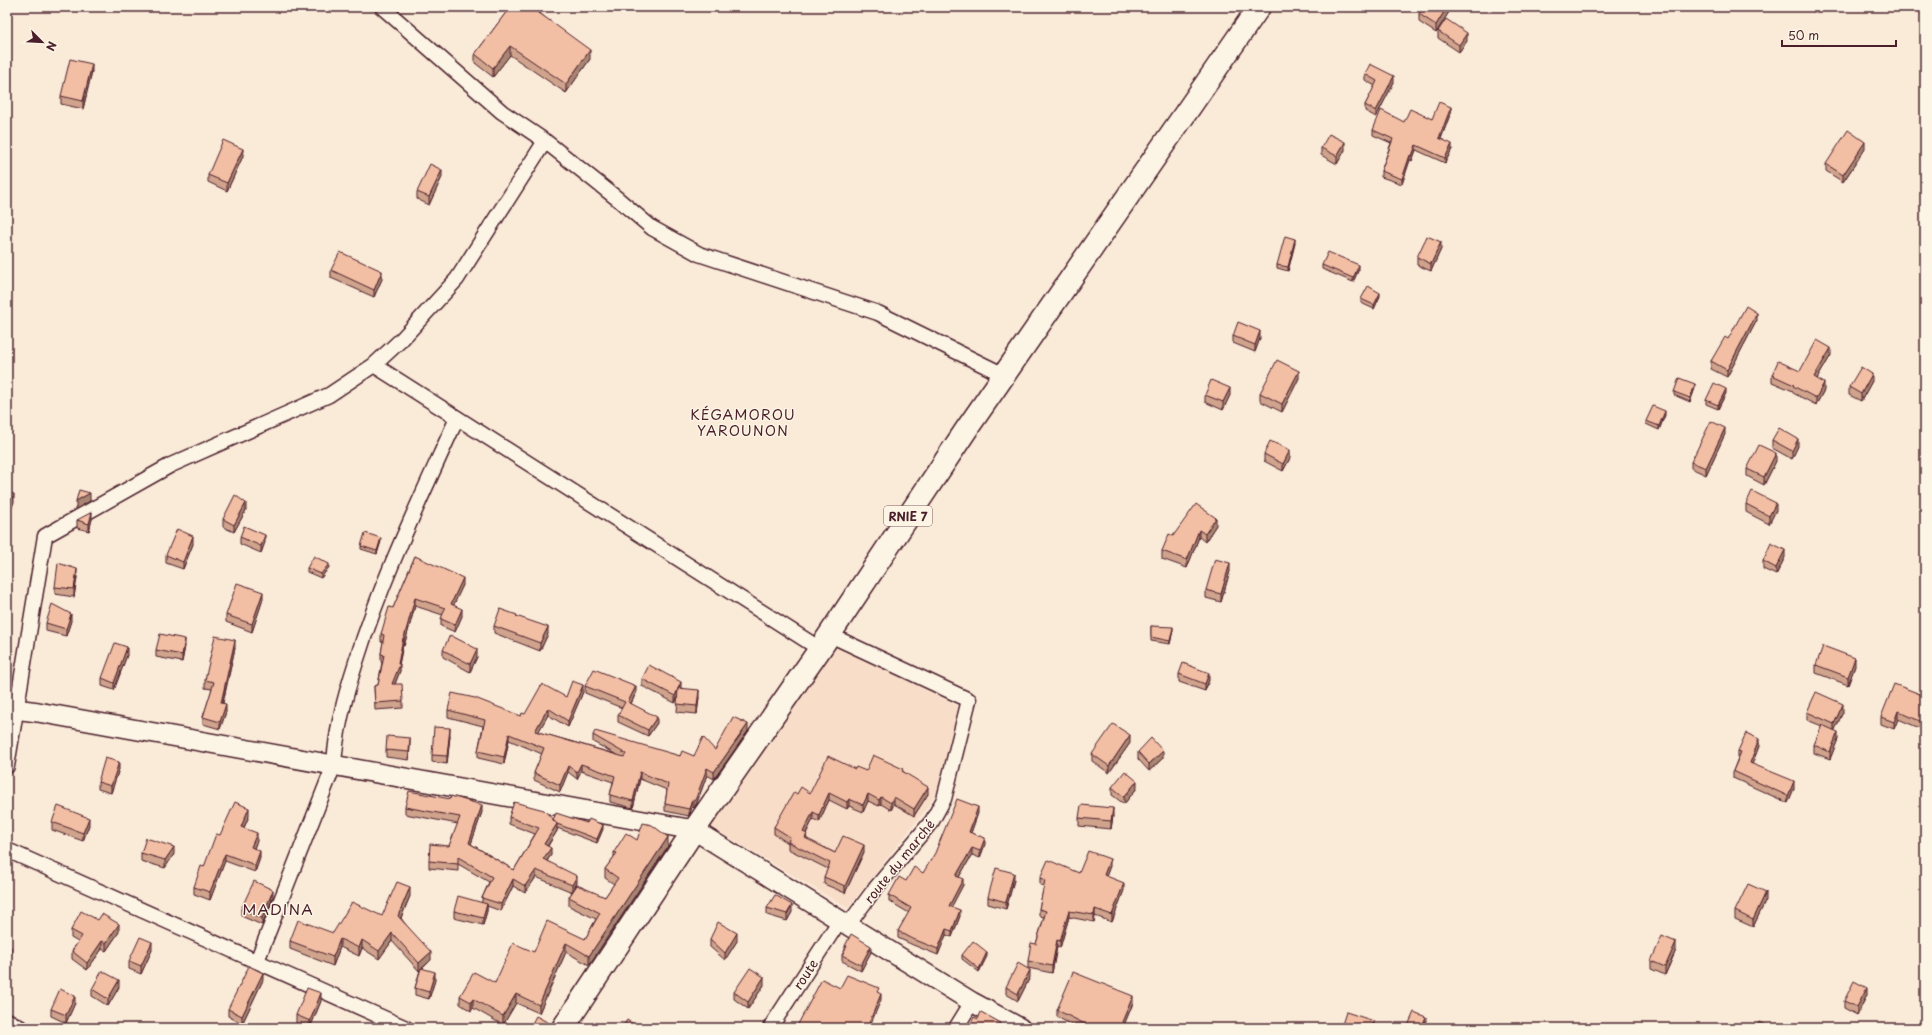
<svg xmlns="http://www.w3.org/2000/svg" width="1932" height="1035" viewBox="0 0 1932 1035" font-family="'Playpen Sans',sans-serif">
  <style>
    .built { fill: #f8ddc8 }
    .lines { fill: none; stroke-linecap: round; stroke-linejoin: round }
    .street-casing { stroke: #4a1f2b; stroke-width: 17 }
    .secondary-casing { stroke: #4a1f2b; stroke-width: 22 }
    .primary-casing { stroke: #4a1f2b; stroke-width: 25 }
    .street { stroke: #fcf5e5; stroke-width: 14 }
    .secondary { stroke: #fcf5e5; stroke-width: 19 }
    .primary { stroke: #fcf5e5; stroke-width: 22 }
    .wall { fill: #d0a38d; stroke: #4a1f2b }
    .shaded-wall { fill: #a98573; stroke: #4a1f2b }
    .building { fill: #f2bea4; stroke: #4a1f2b }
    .labels { text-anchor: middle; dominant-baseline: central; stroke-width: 3; stroke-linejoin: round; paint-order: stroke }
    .shield { fill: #fcf5e5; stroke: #7f5f63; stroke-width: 1 }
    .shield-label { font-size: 12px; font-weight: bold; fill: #4a1f2b }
    .street-label { font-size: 13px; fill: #4a1f2b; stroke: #fcf5e5 }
    .neighbourhood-label { font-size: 14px; letter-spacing: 1px; fill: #4a1f2b; stroke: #fcf5e5 }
    .quarter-label { font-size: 15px; letter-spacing: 1px; fill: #4a1f2b; stroke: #fcf5e5 }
  </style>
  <rect width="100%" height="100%" fill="#faead8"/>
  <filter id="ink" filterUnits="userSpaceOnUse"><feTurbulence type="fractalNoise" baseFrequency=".025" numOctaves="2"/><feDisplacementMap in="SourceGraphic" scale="8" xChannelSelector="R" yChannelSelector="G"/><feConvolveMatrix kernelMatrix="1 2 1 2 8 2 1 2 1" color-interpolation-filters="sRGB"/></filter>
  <g filter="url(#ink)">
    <path class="built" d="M834,645L958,706L938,789L927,808L848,908L708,825Z"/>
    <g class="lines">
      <g class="street-casing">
        <path id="street" d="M382,7L502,112L545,141L619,200L652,228L699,254L878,313L1004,375
          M374,365L820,649
          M830,635L969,700L944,799L932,821L874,890L848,925
          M7,766L45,536L171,465L329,395L374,365L402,339L457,279L545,141
          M7,850L406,1028
          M257,961L334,765C336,729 345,696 356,662C382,578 421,498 457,418
          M7,1020L21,1028
          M770,1028L840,920
          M956,1028L972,1002"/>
      </g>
      <g class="secondary-casing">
        <path id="secondary" d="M7,708L38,712L694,830L972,1002L1020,1028"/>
      </g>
      <g class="primary-casing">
        <path id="primary" d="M563,1028L694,830L820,649L966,430L1259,7"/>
      </g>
      <use href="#street" class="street"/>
      <use href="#secondary" class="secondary"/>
      <use href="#primary" class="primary"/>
    </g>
    <path class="wall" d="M508,7H544L540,13L590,59L566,93L510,55L493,77L475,63V54L508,10Z
      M1424,7H1452L1436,33L1419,22V14Z
      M1438,31L1467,41L1459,52L1438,38Z
      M92,71L83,109L61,104V96Z
      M1365,74L1394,82L1376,117L1365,111V105L1375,86L1365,80Z
      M1451,112L1441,139L1452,149L1445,163L1416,150L1412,161L1410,160L1402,184L1381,177V171L1391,143L1373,135V130L1404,122L1432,119Z
      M1321,148L1345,150L1337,164L1321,155Z
      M1865,149L1843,182L1826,171V164Z
      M243,156L227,191L208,182V175Z
      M442,177L429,205L417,199V192Z
      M1295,243L1288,271L1277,268V265Z
      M1441,249L1431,271L1417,265V257Z
      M1322,265L1359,269L1353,282L1322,269Z
      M331,270L382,279L374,297L331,278Z
      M1380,296L1374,309L1361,303V299Z
      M1757,320L1727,377L1711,369V361L1728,339Z
      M1233,336L1260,338L1255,352L1233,343Z
      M1831,355L1817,379L1824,390L1816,405L1793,393V391L1772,382V375L1800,371Z
      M1299,378L1282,412L1260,401V393Z
      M1872,381L1861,401L1849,395V387Z
      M1695,388L1690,402L1674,395V392Z
      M1726,393L1718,409L1706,404V400Z
      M1205,395H1230L1223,410L1205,402Z
      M1665,415L1659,430L1646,424V421Z
      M1725,434L1706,475L1691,468V462Z
      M1772,440L1798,446L1792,459L1772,448Z
      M1264,454L1290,458L1283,471L1264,461Z
      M1776,461L1764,485L1747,476V469Z
      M1746,504L1776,510L1769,524L1746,512Z
      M246,510L234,532L223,527V519Z
      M92,519L89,531L77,528V520Z
      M1216,525L1205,542L1199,537L1187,568L1162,559V551L1173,536Z
      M240,537L265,542L261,553L240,544Z
      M381,541L377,554L361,549V546Z
      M193,544L183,569L166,563V555Z
      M415,556L463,585L453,605L462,616L455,632L441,626V619L443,615L415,606L404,646L403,645L399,664L400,671L395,684L403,701V708L375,710L374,686L378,685L382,662H381V654L383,642H381V634L393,608Z
      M1785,557L1776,575L1763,569V561Z
      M329,567L321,578L307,572V568Z
      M1230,571L1221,602L1206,598V590Z
      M77,577L74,597L55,594V587Z
      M263,599L252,632L226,622V615Z
      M517,616L548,634L540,651L494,633V626Z
      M71,621L66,636L46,631V623Z
      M1151,626L1173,630L1170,644L1151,641Z
      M185,646L182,662L156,657V650Z
      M235,648L223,703L226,712L220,729L203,724V717L212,689L205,688V680Z
      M443,650L477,657L470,672L443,657Z
      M127,655L114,690L102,686V678Z
      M1816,665L1855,666L1848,685L1816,673Z
      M1179,674L1209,680L1205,691L1179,682Z
      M642,679L681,688L699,697L697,714L677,712L678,697L675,703L642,686Z
      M585,686L636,693L631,704L657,723L648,736L618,722V715L622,708L585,693Z
      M583,692L568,727L548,715L538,732L615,754L593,742V735L680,756H694L715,750L748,731L714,779L707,775L696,805L694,808L692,807L689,816L665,811V804L667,790L640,779L633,808L610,802V795L613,782L581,771L577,779L568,772L560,792L534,780V773L542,754L509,740L504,764L478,758V751L483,726L448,717V710L521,716L566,697Z
      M1925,693L1922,729L1898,719L1894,729L1881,724V717L1920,694Z
      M1807,712H1843L1834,730L1838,739L1830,759L1814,753V745L1822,726L1807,720Z
      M450,736L447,764L432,762V755Z
      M1130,743L1109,773L1092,761V754Z
      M410,745L409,760L386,757V750Z
      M1759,746L1752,764L1794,788L1788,803L1733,778V771L1738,758V751Z
      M1138,752L1163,758L1149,771L1138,759Z
      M119,769L111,793L98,789V782Z
      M866,771H903L928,794L914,816L894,804L891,810L881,804L879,806L868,801L863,812L849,806L847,809L829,800L819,822L813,819L806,834L807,839L835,853L864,852L845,893L824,884V877L828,869L788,849V843L774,834V827L797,794L810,793Z
      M1112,787L1137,788L1124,804L1112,795Z
      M405,807L482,812L471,844L514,870L535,834L509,824V817L553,820L603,829L597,843L557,828V831L548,846L551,855L547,861L577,883L575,888L605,897L614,884L605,878V869L614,857V852L637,840L668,846L589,965L566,952L539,1013L516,1003L503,1025L473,1008L471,1011L460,1004V996L495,983L534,952L585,939L596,919L569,906V897L572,892L536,877L525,893L513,886L501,911L487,906V911L483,925L454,918V911L482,902V898L489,882L458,864V871L429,868V861L449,846L458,824L405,814Z
      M978,813L971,833L985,844L980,858L972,855L959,877L963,885L951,907L960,916L952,937L946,935L938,955L913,945L898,938V931L909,913L889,901V895L906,881L923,873Z
      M249,816L244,828L257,841L254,848L260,858L255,872L225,861L210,900L194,894V887L220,835Z
      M1113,816L1111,829L1079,826V818Z
      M52,822L89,825L83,841L52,830Z
      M141,853L174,854L165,868L141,861Z
      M1110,866L1106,876L1124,890L1112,922L1095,916L1094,922L1069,917L1060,948L1057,947L1052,973L1028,968V961L1036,944L1044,917L1039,916V909L1044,886L1040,885V878L1079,873Z
      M1014,880L1006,909L988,904V897Z
      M410,896L401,918L431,960L422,969L435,980L429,999L415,995V988L420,970L419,971L392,941L379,959L362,948L359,956L340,947L333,966L290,949V941L333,933L382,916Z
      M273,897L262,925L241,916V909Z
      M1766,900L1753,927L1735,919V911Z
      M767,908L792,912L787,921L767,915Z
      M71,930L119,932L106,951L102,949L87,970L72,959V951L78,942L71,938Z
      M710,939L737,941L725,960L710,947Z
      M845,946L871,952L861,971L842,961V955L845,950Z
      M152,950L141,974L129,969V961Z
      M1676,950L1665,975L1651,969V961Z
      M962,955L987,956L979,972L962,959Z
      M1030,977L1018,1001L1006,994V987Z
      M263,980L242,1024L228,1016V1009Z
      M764,985L748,1009L734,999V992Z
      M119,987L108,1006L92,996V989Z
      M1867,995L1857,1015L1844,1008V1001Z
      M321,1001L310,1028L296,1023V1015Z
      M75,1003L66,1023L51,1016V1009Z
      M1133,1003L1124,1024L1129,1028H1078L1057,1017V1010Z"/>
    <path class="shaded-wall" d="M537,7H544L535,19V10Z
      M1447,7H1452L1436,33V25Z
      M1467,33V41L1459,52V45Z
      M510,46V55L493,77V68Z
      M590,50V59L566,93V84Z
      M92,64V71L83,109V101Z
      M1394,76V82L1376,117V111Z
      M1451,107V112L1439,143V138Z
      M1345,142V150L1337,164V156Z
      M1865,142V149L1843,182V175Z
      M1452,144V149L1445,163V158Z
      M1416,145V150L1412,161V156Z
      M243,149V156L227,191V183Z
      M1410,155V160L1402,184V179Z
      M442,170V177L429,205V197Z
      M1295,239V243L1288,271V267Z
      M1441,242V249L1431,271V264Z
      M1359,265V269L1353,282V278Z
      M382,271V279L374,297V290Z
      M1380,293V296L1374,309V305Z
      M1757,313V320L1727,377V370Z
      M1260,331V338L1255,352V345Z
      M1831,348V355L1814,384V377Z
      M1299,371V378L1282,412V404Z
      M1872,374V381L1861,401V394Z
      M1824,383V390L1816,405V398Z
      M1695,384V388L1690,402V398Z
      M1230,388V395L1223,410V402Z
      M1726,389V393L1718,409V405Z
      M1665,411V415L1659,430V426Z
      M1725,428V434L1706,475V468Z
      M1798,439V446L1792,459V451Z
      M1290,450V458L1283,471V464Z
      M1776,453V461L1764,485V477Z
      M90,493V501L76,509V501Z
      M14,494V502L7,520V513Z
      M246,503V510L234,532V525Z
      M1776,503V510L1769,524V516Z
      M92,512V519L89,531V524Z
      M1216,518V525L1205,542V534Z
      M1199,530V537L1187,568V560Z
      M265,535V542L261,553V546Z
      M193,536V544L183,569V562Z
      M381,538V541L377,554V551Z
      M1785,550V557L1776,575V568Z
      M1230,563V571L1221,602V594Z
      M329,564V567L321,578V574Z
      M77,569V577L74,597V589Z
      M463,578V585L451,611V604Z
      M263,592V599L252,632V624Z
      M415,598V606L404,646V638Z
      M462,609V616L455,632V625Z
      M71,614V621L66,636V629Z
      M548,627V634L540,651V643Z
      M1173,627V630L1170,644V641Z
      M403,638V645L399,665L400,664V671L392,691V684L398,664Z
      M185,639V646L182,662V655Z
      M235,640V648L221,710V703Z
      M127,647V655L114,690V683Z
      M477,649V657L470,672V664Z
      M1855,658V666L1848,685V677Z
      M1209,673V680L1205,691V684Z
      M681,682V689L675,703V696Z
      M583,685V692L568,727V721Z
      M636,686V693L628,709V702Z
      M699,690V697L697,714V706Z
      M226,704V712L220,729V722Z
      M1843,704V712L1834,732V724Z
      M548,708V715L535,738V731Z
      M1898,711V719L1894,729V722Z
      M1925,714V722L1922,729V722Z
      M657,717V723L648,736V730Z
      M748,724V731L714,779V772Z
      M450,728V736L447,764V756Z
      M1838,732V739L1830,759V752Z
      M509,734V740L504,764V757Z
      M1130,735V743L1109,773V766Z
      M410,738V745L409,760V752Z
      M1759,739V746L1750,770V763Z
      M1163,751V758L1149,771V764Z
      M119,762V769L111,793V786Z
      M581,764V771L577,779V772Z
      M568,766V772L560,792V785Z
      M707,768V775L696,805L694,808V801Z
      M640,772V779L633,808V801Z
      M1137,781V788L1124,804V797Z
      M1794,781V788L1788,803V796Z
      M928,787V794L914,816V809Z
      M829,793V800L819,822V815Z
      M868,794V801L863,812V805Z
      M881,797V804L879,806V800Z
      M894,797V804L891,810V803Z
      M849,799V806L847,809V802Z
      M692,800V807L689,816V809Z
      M482,805V812L469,850V843Z
      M978,807V813L969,838V832Z
      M249,808V816L241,834V827Z
      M1113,808V816L1111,829V821Z
      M813,812V819L803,839V832Z
      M89,818V825L83,841V833Z
      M557,824V831L544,851V844Z
      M603,825V829L597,843V839Z
      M257,833V841L251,855V847Z
      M668,837V846L589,965V956Z
      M985,838V844L980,858V851Z
      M864,845V852L845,893V886Z
      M174,847V854L165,868V860Z
      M551,848V855L543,866V859Z
      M972,848V855L956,882V876Z
      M260,851V858L255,872V865Z
      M225,854V861L210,900V892Z
      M1110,859V866L1104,882V875Z
      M536,870V877L525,893V886Z
      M1014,873V880L1006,909V902Z
      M577,876V883L572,892V885Z
      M513,879V886L501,911V904Z
      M963,879V885L949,912V906Z
      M1124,883V890L1112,922V915Z
      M410,887V896L398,924V916Z
      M273,890V897L262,925V918Z
      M1766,892V900L1753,927V920Z
      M487,904V911L483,925V918Z
      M792,905V912L787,921V914Z
      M1095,909V916L1094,922V915Z
      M960,910V916L952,937V931Z
      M1069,911V917L1060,948V941Z
      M119,924V932L106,951V943Z
      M946,929V935L938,955V949Z
      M392,933V941L379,959V951Z
      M737,933V941L725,960V953Z
      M340,939V947L333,966V957Z
      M362,940V948L359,956V948Z
      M1057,940V947L1052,973V966Z
      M102,941V949L87,970V963Z
      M152,942V950L141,974V966Z
      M1676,942V950L1665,975V967Z
      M566,943V952L539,1013V1005Z
      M871,946V952L861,971V965Z
      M11,947V955L7,962V954Z
      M431,952V960L419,971V963Z
      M987,952V956L979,972V969Z
      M1030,970V977L1018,1001V994Z
      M435,972V980L429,999V992Z
      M263,973V980L242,1024V1016Z
      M764,977V985L748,1009V1002Z
      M119,980V987L108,1006V999Z
      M1867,988V995L1857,1015V1007Z
      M321,993V1001L310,1028V1021Z
      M516,994V1003L503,1025V1016Z
      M881,994V1000L869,1028H867Z
      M75,996V1003L66,1023V1015Z
      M1133,996V1003L1123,1028L1122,1022Z
      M473,999V1008L471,1011V1002Z
      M1426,1017V1021L1423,1028H1421Z
      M1374,1021V1028H1372Z"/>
    <path class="building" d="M510,7H537L535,10L590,50L566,84L510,46L493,68L475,54Z
      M1424,7H1447L1436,25L1419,14Z
      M1446,19L1467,33L1459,45L1438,31Z
      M70,59L92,64L83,101L61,96Z
      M1370,64L1394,76L1376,111L1365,105L1377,81L1365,74Z
      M1439,102L1451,107L1439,138L1452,144L1445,158L1416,145L1412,156L1410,155L1402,179L1381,171L1393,139L1373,130L1381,110L1404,122L1410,109L1432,119Z
      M1848,130L1865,142L1843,175L1826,164Z
      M1329,134L1345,142L1337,156L1321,148Z
      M223,140L243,149L227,183L208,175Z
      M430,164L442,170L429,197L417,192Z
      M1285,236L1295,239L1288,267L1277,265Z
      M1427,236L1441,242L1431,264L1417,257Z
      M340,252L382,271L374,290L331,270Z
      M1328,252L1359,265L1353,278L1322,265Z
      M1368,286L1380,293L1374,305L1361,299Z
      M1746,306L1757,313L1727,370L1711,361L1725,337L1728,339Z
      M1238,322L1260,331L1255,345L1233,336Z
      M1817,340L1831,348L1814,377L1824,383L1816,398L1793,386L1794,385L1772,375L1778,361L1800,371Z
      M1277,360L1299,371L1282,404L1260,393Z
      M1861,367L1872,374L1861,394L1849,387Z
      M1679,378L1695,384L1690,398L1674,392Z
      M1211,380L1230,388L1223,402L1205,395Z
      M1714,383L1726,389L1718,405L1706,400Z
      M1653,406L1665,411L1659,426L1646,421Z
      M1711,421L1725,428L1706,468L1691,462Z
      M1779,428L1798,439L1792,451L1772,440Z
      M1270,441L1290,450L1283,464L1264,454Z
      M1759,445L1776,453L1764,477L1747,469Z
      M79,490L90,493L76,501Z
      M1752,491L1776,503L1769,516L1746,504Z
      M7,492L14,494L7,513Z
      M235,495L246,503L234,525L223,519Z
      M1196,504L1216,518L1205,534L1199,530L1187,560L1162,551L1169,534L1173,536Z
      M92,512L89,524L77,520Z
      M244,526L265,535L261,546L240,537Z
      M177,529L193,536L183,562L166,555Z
      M365,533L381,538L377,551L361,546Z
      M1771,543L1785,550L1776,568L1763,561Z
      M314,556L329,564L321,574L307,568Z
      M415,556L463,578L451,604L462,609L455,625L441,619L445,608L415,598L404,638H403L398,664H400L392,684H402L403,701L375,703L374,686L378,685L384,655L381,654L384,635L381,634L389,607L393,608Z
      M1215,559L1230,563L1221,594L1206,590Z
      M58,563L77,569L74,589L55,587Z
      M237,583L263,592L252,624L226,615Z
      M52,604L71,614L66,629L46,623Z
      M500,609L517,615L516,616L548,627L540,643L494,626Z
      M1151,626L1173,627L1170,641L1151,637Z
      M160,634L185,639L182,655L156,650Z
      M450,635L477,649L470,664L443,650Z
      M215,636L235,640L221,703L226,704L220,722L203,717L214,682L205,680Z
      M115,643L127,647L114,683L102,678Z
      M1823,646L1855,658L1848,677L1816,665Z
      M1183,663L1209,673L1205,684L1179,674Z
      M649,665L681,682L675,696L642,679Z
      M594,669L636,686L628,702L657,717L648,730L618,715L625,702L585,686Z
      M572,681L583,685L568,721L548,708L535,731L624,757L626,754L593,735L595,731L680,756L682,751L694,756L703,737L715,750L733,717L748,724L714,772L707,768L696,798L694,801L692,800L689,809L665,804L668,784L640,772L633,801L610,795L615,776L581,764L577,772L568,766L560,785L534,773L544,748L509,734L504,757L478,751L485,720L448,710L452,693L475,698L521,716L522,713L525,714L542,684L566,697Z
      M1894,684L1920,694L1921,692L1925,693V714L1922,722L1898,711L1894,722L1881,717Z
      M678,688L699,690L697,706L677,704Z
      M1816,692L1843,704L1834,724L1807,712Z
      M1113,724L1130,735L1109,766L1092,754Z
      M1822,725L1838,732L1830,752L1814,745Z
      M434,727L450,728L447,756L432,755Z
      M1746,733L1759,739L1750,763L1794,781L1788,796L1733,771L1741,752L1738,751Z
      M387,736L410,738L409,752L386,750Z
      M1151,738L1163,751L1149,764L1138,752Z
      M873,755L903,769L902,771L928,787L914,809L894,797L891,803L881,797L879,800L868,794L863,805L849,799L847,802L829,793L819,815L813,812L803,832L807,834L805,838L835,853L843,836L864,845L845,886L824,877L830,863L788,842L790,837L774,827L794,792L797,794L801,787L810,793L828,756L855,769L856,767L866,771Z
      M105,758L119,762L111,786L98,782Z
      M1125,771L1137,781L1124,797L1112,787Z
      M409,791L450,799L451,796L482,805L469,843L514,870L539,828L509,817L514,802L544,810L557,824L544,844L551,848L543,859L577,876L572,885L536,870L525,886L513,879L501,904L482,898L492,877L458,857V864L429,861L430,844L449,846L460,817L405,807Z
      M957,799L978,807L969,832L985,838L980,851L972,848L956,876L963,879L949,906L960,910L952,931L946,929L938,949L913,939L898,931L911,908L889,895L899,877L906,881L914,867L923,873L935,853Z
      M235,802L249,808L241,827L257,833L251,847L260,851L255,865L225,854L210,892L194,887L201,866L204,867L216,834L220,835Z
      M1081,805L1113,808L1111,821L1079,818Z
      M58,806L89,818L83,833L52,822Z
      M556,813L587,823L589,819L603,825L597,839L557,824L553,820Z
      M643,823L652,825L668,837L589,956L566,943L539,1005L516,994L503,1016L473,999L471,1002L460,996L474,972L495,983L513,943L534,952L547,921L585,939L600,913L569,897L577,885L605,897L618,878L605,869L617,853L614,852L626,833L637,840Z
      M146,838L174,847L165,860L141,853Z
      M1088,851L1110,859L1104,875L1124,883L1112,915L1095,909L1094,915L1069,911L1060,941L1057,940L1052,966L1028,961L1031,943L1036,944L1046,911L1039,909L1045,880L1040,878L1048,860L1079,873Z
      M996,868L1014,873L1006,902L988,897Z
      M254,881L273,890L262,918L241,909Z
      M397,882L410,887L398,916L431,952L419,963L392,933L379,951L362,940L359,948L340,939L333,957L290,941L298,920L333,933L352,902L382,916Z
      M1748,884L1766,892L1753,920L1735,911Z
      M775,895L792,905L787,914L767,908Z
      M458,896L487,904L483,918L454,911Z
      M81,911L98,920L102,914L119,924L106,943L102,941L87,963L72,951L82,936L71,930Z
      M718,922L737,933L725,953L710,939Z
      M851,934L871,946L861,965L842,955L847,946H845Z
      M1662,936L1676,942L1665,967L1651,961Z
      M140,937L152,942L141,966L129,961Z
      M973,941L987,952L979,969L962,955Z
      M7,945L11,947L7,954Z
      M1018,963L1030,970L1018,994L1006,987Z
      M249,966L263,973L242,1016L228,1009Z
      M421,968L435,972L429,992L415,988Z
      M750,968L764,977L748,1002L734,992Z
      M102,971L119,980L108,999L92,989Z
      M1073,972L1133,996L1122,1022L1129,1026L1128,1028H1093L1057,1010Z
      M847,975L879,988L877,992L881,994L867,1028H854L850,1027V1028H796L822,979L840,988Z
      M1854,981L1867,988L1857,1007L1844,1001Z
      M307,988L321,993L310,1021L296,1015Z
      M60,989L75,996L66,1015L51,1009Z
      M981,1012L1001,1023L998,1028H969L974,1017L978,1019Z
      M1346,1012L1374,1021L1372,1028H1341Z
      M1414,1012L1426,1017L1421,1028H1407Z
      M536,1016L549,1023L546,1028H532L530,1027Z
      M627,1020L640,1028H622Z
      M1759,1022L1771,1028H1756Z"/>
  </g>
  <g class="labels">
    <rect class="shield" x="884" y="506" width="48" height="20" rx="3"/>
    <g class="shield-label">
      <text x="908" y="516">RNIE 7</text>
    </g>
    <g class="street-label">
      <text transform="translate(899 861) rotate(-51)">route du marché</text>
      <text transform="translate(805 974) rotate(-57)">route</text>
    </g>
    <g class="neighbourhood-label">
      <text x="743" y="414">KÉGAMOROU<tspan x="743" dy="16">YAROUNON</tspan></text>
    </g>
    <g class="quarter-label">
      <text x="278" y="908">MADINA</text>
    </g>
  </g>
  <rect width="1932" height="1035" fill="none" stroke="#fcf5e5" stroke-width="24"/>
  <rect x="12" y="12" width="1908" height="1011" fill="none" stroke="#4a1f2b" stroke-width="1.5" filter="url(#ink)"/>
  <g transform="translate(42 42) rotate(114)" stroke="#fcf5e5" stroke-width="3" paint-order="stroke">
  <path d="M0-3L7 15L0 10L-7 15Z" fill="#4a1f2b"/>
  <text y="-6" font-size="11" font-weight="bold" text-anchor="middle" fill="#4a1f2b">N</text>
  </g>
  <path d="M1782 40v6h114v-6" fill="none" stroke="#4a1f2b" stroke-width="2"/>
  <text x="1788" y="40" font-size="12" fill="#4a1f2b" stroke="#fcf5e5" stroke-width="3" paint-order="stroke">50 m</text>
</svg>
